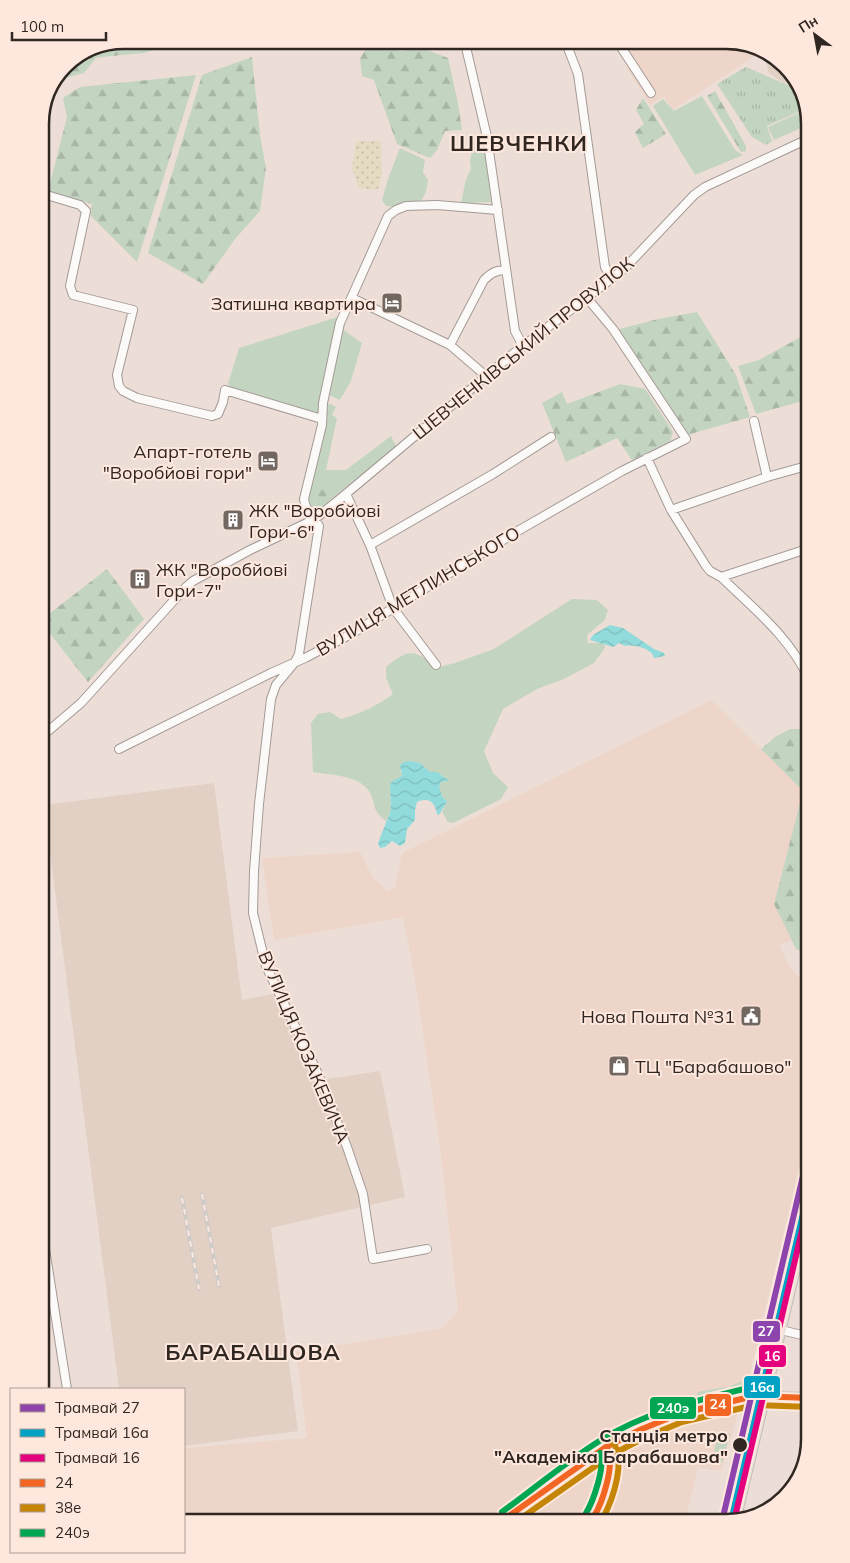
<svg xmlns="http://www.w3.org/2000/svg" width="850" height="1563" viewBox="0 0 850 1563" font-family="Mulish,sans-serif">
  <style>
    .built { fill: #eed5c9 }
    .industrial { fill: #e2d0c5 }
    .green { fill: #c3d4c0 }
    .forest { fill: url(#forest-firs) }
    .sand { fill: url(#sand-dots) }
    .park { fill: url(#park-tufts) }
    .water { fill: url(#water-waves) }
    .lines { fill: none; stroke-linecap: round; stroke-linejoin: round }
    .minor-casing { stroke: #a49a95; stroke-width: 10 }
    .major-casing { stroke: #c3bcb8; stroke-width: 12 }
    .minor { stroke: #fcfaf9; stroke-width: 8 }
    .major { stroke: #e9e1d9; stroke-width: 10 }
    .rail-casing { stroke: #cfcbc9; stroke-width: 4 }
    .rail { stroke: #fee8de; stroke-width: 2; stroke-dasharray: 5.5; stroke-linecap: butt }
    .bus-1-casing { stroke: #fee8de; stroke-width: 10 }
    .bus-2-casing { stroke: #fee8de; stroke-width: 10 }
    .bus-3-casing { stroke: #fee8de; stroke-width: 10 }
    .bus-1 { stroke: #f26522; stroke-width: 6 }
    .bus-2 { stroke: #c58608; stroke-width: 6 }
    .bus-3 { stroke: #00a651; stroke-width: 6 }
    .tram-1-casing { stroke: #fee8de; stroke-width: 10 }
    .tram-2-casing { stroke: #fee8de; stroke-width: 10 }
    .tram-3-casing { stroke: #fee8de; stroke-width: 10 }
    .tram-1 { stroke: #8e44ad; stroke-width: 6 }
    .tram-2 { stroke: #02a2c5; stroke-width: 6 }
    .tram-3 { stroke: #e5007d; stroke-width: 6 }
    .stop-dot { fill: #302722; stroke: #fee8de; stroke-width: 2 }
    .labels { text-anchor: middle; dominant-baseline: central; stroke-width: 4; stroke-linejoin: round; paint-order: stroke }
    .poi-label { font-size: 18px; fill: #302722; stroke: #fee8de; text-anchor: end }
    .street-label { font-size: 18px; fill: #302722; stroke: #fee8de }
    .stop-label { font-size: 18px; font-weight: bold; fill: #302722; stroke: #fee8de; text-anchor: end }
    .district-label { font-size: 22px; font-weight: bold; letter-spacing: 1px; fill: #302722; stroke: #fee8de }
    .rim { fill: none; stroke: #302722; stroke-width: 2.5 }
    .line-badge { stroke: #fee8de; stroke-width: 2 }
    .badge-label { font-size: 14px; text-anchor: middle; font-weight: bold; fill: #fff }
  </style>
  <defs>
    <pattern id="forest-firs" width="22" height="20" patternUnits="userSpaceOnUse" patternTransform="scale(1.25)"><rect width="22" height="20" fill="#c3d4c0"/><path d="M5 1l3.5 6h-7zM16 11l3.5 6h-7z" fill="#a8b6a5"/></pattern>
    <pattern id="sand-dots" width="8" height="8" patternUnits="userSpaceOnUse" patternTransform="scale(1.25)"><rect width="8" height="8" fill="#e5dac2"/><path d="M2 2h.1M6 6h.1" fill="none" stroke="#c5bba6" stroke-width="1.8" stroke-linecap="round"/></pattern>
    <pattern id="park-tufts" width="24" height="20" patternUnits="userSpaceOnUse" patternTransform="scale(1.25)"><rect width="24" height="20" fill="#c3d4c0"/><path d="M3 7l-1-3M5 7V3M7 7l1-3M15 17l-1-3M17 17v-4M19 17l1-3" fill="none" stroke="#a8b6a5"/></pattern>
    <pattern id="water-waves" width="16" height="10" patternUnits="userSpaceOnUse" patternTransform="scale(1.25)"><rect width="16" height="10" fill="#92dbdc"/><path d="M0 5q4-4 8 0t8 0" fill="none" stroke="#7ebcbc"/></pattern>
  </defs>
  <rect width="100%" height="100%" fill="#ecded6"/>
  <path class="built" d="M732,40L763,51L672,110L664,96L650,105L626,67L631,63L617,41Z
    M712,700L803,791L774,904L792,940L780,945L788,965L802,980L807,1008L810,1009V1123L751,1369L721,1471L698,1468L686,1517L184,1522V1448L307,1438L296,1352L438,1329L445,1326L452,1318L458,1310L440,1147L414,973L403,917L274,940L262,858L360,852L373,878L388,891L395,888L402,853Z"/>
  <path class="industrial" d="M773,55L801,88L780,81L768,72L766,57Z
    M214,783L242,1000L273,994L314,1081L380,1071L405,1197L271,1228L298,1431L184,1446V1389H119L44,805Z"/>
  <path class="green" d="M702,96L735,150L743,155L695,175L653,106L663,99L674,111Z
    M807,109L810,124L774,140L768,127Z
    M474,141L484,143L491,202L461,203L466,179L471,169L470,161Z
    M400,148L425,160L423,172L428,180C427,186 426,192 424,196C418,209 397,207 386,206L382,200L389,176Z
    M341,316L320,416L231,389L228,384L239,348Z
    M342,329L362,343L351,381L340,400L329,395Z
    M328,404H331L336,407L332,415L337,418L326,470H346L391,436L396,446L388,453L387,449L358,466L339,486C326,487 315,493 313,507L309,506L307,502Z
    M572,599L597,600L608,610L605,620L587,635L588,643H604L605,648L594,663L564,679L537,689L503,709L484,751L493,773L508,787L501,799L453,823L448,822L442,812L447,802L442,796L439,787L441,782L448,781L437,772H430L420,763L410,761L400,770L402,776L394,780L390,790L391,810L386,821C370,809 377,804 369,791C358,775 331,775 313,772L311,723L318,714L330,712L341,719C360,714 377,706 393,694L386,678V667C409,648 415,649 436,668L455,663L494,649Z
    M749,1379L745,1389L731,1391L730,1387L732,1385Z
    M725,1387L727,1391L699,1397L697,1395L698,1392Z"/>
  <path class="forest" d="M392,43L400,51L422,48L448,58L458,103L462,130L445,131L437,150L430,158L397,144L374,80L362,76L360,59L368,45Z
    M92,46H166C144,56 120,54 96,58L84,73L58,80L65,64Z
    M252,57L260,135L266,168L260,211L235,239L203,284L148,253L202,75Z
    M196,75L137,262L91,216L92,204L48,191L67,117L63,98L80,87Z
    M715,91L746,146V151L741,152L707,96Z
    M643,98L666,134L643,148L635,132L644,124L636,110Z
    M697,312L736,375L750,417L687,435L616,330L658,319Z
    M810,332V399L756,414L738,366L759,360Z
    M620,384L645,389L673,432L670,442L632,460L617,438L566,462L542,403L562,392L567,404Z
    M382,447L387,449L388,453L384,456L318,510L313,507C315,497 320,494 322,481L327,480L330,487L339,486L358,466Z
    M107,569L144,619L88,682L40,621Z
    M790,729H803L810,738V955L796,949L774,904L803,791L761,749L775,737Z"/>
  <path class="sand" d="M356,141H381L382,175L378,190L359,188L352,169Z"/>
  <path class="park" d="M746,67L804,92L807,108L767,126L772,141L766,145L752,137L717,84Z
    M719,1432L730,1434L722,1463L712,1460Z"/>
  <path class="water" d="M610,625L623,628L654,649L664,653L665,656L654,658C652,648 633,644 625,646L619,643L613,647L590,640L593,635Z
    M410,761L420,763L430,772H437L449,781L441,782L439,787L442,796L447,802L439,815L437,814C435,802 429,797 417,802L415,810V820L407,829L405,843L400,846L392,841L385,847L380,848L378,843L391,810L390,784L394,780L402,776L400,765L404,762Z"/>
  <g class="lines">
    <g class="minor-casing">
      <path id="minor" d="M617,41L651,93
        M563,42L568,48L578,74L605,267L612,279
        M465,43L487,137L515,331L523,346
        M40,193L80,205L86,211L70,286L73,295L133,310L117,375L119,386L123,391L137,398L212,416L218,414L223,402L225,390L322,419
        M352,298L450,345L486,376
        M450,345L484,280C491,273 496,270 506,270
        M754,421L767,477
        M647,458L671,510L706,566L710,571L721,577C755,610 790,637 810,681
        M346,494L370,545L393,608L436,665
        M671,510L767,477L810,465
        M370,545L493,474L551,437
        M721,577L810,548
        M40,738L81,703L186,587L193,581L250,550L315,519L341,498L514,353L624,269L694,195L705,187L810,138
        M119,749L271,673L305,658L353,633L516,532L622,471L686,439L613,329L587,298
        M40,1217L67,1389
        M427,1249L373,1259L363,1194L347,1147L318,1074L266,966L253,913L254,871L259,804L271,699L276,685L295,662L299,654L319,526C313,515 306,513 304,499L322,425L323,403L340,323L388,216L396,210L406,206L437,205L498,210
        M781,1330L810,1337
        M593,1518C601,1509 613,1465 610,1453C610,1452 607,1448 606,1447
        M505,1519L606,1447L642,1429L679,1414L754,1396L765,1397"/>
    </g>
    <g class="major-casing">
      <path id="major" d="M765,1397L810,1398
        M736,1517L810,1206"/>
    </g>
    <use href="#minor" class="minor"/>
    <use href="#major" class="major"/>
    <g class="rail-casing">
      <path id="rail" d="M202,1194L219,1286
        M182,1198L199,1289"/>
    </g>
    <use href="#rail" class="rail"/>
    <g class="bus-1-casing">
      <path id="bus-1" d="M506,1518L606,1447L642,1429L679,1414L754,1396L810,1398
        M593,1518C602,1504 617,1461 606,1447"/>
    </g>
    <g class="bus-2-casing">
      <path id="bus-2" d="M603,1518C613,1499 627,1459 612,1441
        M520,1519L611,1455L646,1437L682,1422L755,1405L810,1407"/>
    </g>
    <g class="bus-3-casing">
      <path id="bus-3" d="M502,1512C535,1488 567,1461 601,1440C647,1411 700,1400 752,1387L758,1388L801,1204
        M586,1513C593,1502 606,1465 600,1453"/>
    </g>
    <use href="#bus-1" class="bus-1"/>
    <use href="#bus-2" class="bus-2"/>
    <use href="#bus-3" class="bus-3"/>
    <g class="tram-1-casing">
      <path id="tram-1" d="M723,1517L810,1146"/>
    </g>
    <g class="tram-2-casing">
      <path id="tram-2" d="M732,1517L810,1184"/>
    </g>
    <g class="tram-3-casing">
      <path id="tram-3" d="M735,1517L810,1196"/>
    </g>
    <use href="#tram-1" class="tram-1"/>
    <use href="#tram-2" class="tram-2"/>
    <use href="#tram-3" class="tram-3"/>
  </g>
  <defs>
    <g id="hotel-square" transform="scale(1.125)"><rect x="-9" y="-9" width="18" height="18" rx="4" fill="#726761" stroke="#fee8de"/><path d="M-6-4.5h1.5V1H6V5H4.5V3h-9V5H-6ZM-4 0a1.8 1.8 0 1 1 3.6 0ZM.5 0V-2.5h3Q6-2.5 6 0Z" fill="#fff"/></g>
    <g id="building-square" transform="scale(1.125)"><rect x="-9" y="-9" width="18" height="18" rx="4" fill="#726761" stroke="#fee8de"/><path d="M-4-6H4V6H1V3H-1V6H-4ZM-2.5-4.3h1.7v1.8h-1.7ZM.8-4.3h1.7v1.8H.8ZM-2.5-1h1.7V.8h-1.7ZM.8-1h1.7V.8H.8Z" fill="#fff"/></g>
    <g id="civic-square" transform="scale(1.125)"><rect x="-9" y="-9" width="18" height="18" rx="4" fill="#726761" stroke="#fee8de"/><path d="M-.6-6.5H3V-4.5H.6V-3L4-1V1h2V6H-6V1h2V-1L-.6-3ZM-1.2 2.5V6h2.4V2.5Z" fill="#fff"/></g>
    <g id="shop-square" transform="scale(1.125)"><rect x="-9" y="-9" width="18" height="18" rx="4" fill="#726761" stroke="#fee8de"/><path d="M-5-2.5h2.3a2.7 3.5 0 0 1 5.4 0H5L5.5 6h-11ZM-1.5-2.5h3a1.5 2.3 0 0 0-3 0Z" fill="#fff"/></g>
  </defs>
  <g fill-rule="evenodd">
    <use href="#hotel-square" x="392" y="303"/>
    <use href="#hotel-square" x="268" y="461"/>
    <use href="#building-square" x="233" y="520"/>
    <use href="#building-square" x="140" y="579"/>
    <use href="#civic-square" x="751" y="1016"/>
    <use href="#shop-square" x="619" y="1066"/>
  </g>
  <circle class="stop-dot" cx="740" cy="1445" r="8"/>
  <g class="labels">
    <g class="poi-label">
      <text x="376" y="303">Затишна квартира</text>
      <text x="252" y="451">Апарт-готель<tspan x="252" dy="21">"Воробйові гори"</tspan></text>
      <text x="249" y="510" text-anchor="start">ЖК "Воробйові<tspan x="249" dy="21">Гори-6"</tspan></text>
      <text x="156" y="569" text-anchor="start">ЖК "Воробйові<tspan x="156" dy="21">Гори-7"</tspan></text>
      <text x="735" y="1016">Нова Пошта №31</text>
      <text x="635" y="1066" text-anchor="start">ТЦ "Барабашово"</text>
    </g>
    <g class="street-label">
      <text transform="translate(523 348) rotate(-39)">ШЕВЧЕНКІВСЬКИЙ ПРОВУЛОК</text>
      <text transform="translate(418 591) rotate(-31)">ВУЛИЦЯ МЕТЛИНСЬКОГО</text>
      <text transform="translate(304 1047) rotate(67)">ВУЛИЦЯ КОЗАКЕВИЧА</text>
    </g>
    <g class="stop-label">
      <text x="728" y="1435">Станція метро<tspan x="728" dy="21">"Академіка Барабашова"</tspan></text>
    </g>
    <g class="district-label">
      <text x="519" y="143">ШЕВЧЕНКИ</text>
      <text x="253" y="1352">БАРАБАШОВА</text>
    </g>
  </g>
  <path d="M0 0H850V1563H0ZM124 49H726A75 75 0 0 1 801 124V1439A75 75 0 0 1 726 1514H124A75 75 0 0 1 49 1439V124A75 75 0 0 1 124 49Z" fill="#fee8de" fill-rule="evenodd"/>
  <path class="rim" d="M124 49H726A75 75 0 0 1 801 124V1439A75 75 0 0 1 726 1514H124A75 75 0 0 1 49 1439V124A75 75 0 0 1 124 49Z"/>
  <g class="line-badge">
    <rect x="752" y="1320" width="29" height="23" rx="5" fill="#8e44ad"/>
    <rect x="758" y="1344" width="29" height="24" rx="5" fill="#e5007d"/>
    <rect x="743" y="1375" width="38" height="24" rx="5" fill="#02a2c5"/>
    <rect x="704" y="1393" width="28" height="24" rx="5" fill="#f26522"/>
    <rect x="649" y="1396" width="48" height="24" rx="5" fill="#00a651"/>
  </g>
  <g class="badge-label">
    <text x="766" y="1336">27</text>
    <text x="772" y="1361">16</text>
    <text x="762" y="1392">16a</text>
    <text x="718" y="1409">24</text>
    <text x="673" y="1413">240э</text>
  </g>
  <rect x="10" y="1388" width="175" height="165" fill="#fee8de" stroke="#ac9b93"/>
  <rect x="20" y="1404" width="25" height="8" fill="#8e44ad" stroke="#ac9b93"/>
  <text x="55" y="1413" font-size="15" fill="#302722">Трамвай 27</text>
  <rect x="20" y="1429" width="25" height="8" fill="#02a2c5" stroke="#ac9b93"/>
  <text x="55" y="1438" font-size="15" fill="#302722">Трамвай 16a</text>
  <rect x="20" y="1454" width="25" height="8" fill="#e5007d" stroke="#ac9b93"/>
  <text x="55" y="1463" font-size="15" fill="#302722">Трамвай 16</text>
  <rect x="20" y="1479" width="25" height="8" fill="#f26522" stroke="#ac9b93"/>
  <text x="55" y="1488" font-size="15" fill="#302722">24</text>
  <rect x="20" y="1504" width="25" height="8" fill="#c58608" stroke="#ac9b93"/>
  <text x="55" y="1513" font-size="15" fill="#302722">38е</text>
  <rect x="20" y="1529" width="25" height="8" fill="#00a651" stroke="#ac9b93"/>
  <text x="55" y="1538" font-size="15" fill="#302722">240э</text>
  <g transform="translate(815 35) rotate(328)" stroke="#fee8de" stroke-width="4" paint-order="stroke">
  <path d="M0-4L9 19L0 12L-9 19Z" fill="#302722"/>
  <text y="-8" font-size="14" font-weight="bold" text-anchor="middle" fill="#302722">Пн</text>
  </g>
  <path d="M12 32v8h94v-8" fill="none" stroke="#302722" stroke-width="2.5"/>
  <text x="20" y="32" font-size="15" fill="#302722" stroke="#fee8de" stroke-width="4" paint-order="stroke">100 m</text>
</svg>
